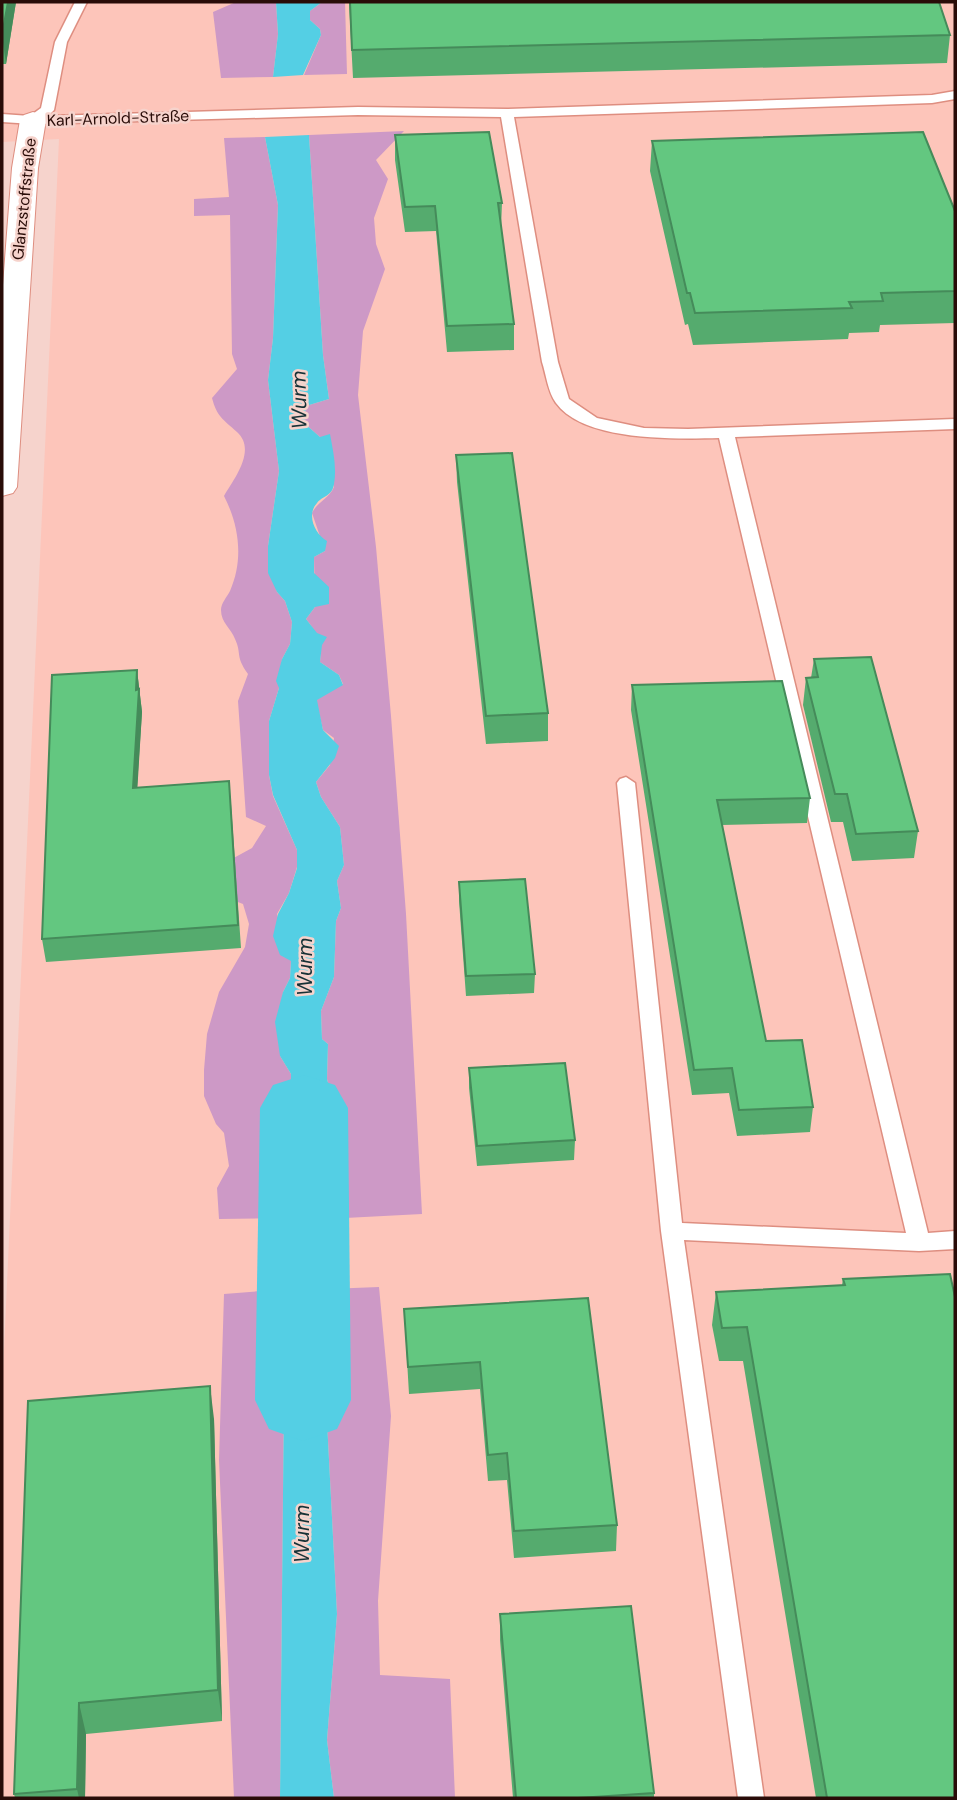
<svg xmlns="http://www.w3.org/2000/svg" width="957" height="1800" viewBox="0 0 957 1800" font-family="'DM Sans',sans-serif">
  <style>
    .built { fill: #fdc5ba }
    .green { fill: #cd99c6 }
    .water { fill: #54cfe4 }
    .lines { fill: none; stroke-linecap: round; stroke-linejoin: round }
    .river { fill: #54cfe4; fill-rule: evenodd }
    .service-casing { stroke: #de8e80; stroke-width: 3 }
    .minor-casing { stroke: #de8e80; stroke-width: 2 }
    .service { fill: #fff; fill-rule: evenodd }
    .minor { fill: #fff; fill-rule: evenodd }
    .wall { fill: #55ab6e }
    .shaded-wall { fill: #458b5a }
    .building { fill: #63c780; stroke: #458b5a; stroke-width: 2 }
    .labels { text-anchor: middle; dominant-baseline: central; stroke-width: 5; stroke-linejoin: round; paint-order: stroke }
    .far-street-label { font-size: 16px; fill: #290c08; stroke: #f6d3cc }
    .water-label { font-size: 21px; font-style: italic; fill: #163136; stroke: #f6d3cc }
  </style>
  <rect width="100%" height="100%" fill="#f6d3cc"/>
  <path class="built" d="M2,2H276L320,5L322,2H955V1798H2V1394L59,139L2,142Z"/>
  <path class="green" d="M236,2H276L278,34L273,77L221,78L213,12Z
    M322,2H345L347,74L304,75L321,35L320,29L310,20V11Z
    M404,131L376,160L388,179L374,218L376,244L385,269L363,331L358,395L376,547L391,716L406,914L422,1214L345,1218L342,1191L328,1140L337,1116L327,1079L328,1044L322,1039L321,1011L334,977L336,921L341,908L337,881L344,865L340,827L321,797L316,782L330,765L334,738L323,730L316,700L343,684L339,675L320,662C322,642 318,634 306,619L315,607L314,557L325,551L312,513C318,501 329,499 334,487L320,437L304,423L306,406L329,399L323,355L309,135Z
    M265,137L278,205L273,338L268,380L279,471L268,546L277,592L285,601L292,622L290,644L282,659L279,688L269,721V775L273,796L297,850V867L289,893L277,914L291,961L290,978L283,992L280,1056L291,1074V1100L287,1115L269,1138L280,1183L294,1196L286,1218L219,1219L217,1188L229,1166L224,1133L216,1124L204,1096V1070L207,1034L219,992L245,947L249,924L243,904L225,897L219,866L252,848L266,826L246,817L238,701L248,674C235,656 242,654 235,639C231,628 221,623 221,610C221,603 227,597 230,591C244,559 239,525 224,496C234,479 257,450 237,432C223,419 217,417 212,398L237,369L232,354L230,215L194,216V199L229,197L224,138Z
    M379,1287L391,1416L378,1601L380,1675L450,1679L455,1798H334L327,1740L337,1614L327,1421L328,1289Z
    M285,1289L280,1798H234L219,1460L224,1294Z"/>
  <path class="water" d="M276,2H322L310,11V20L320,29L321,35L303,75L273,77L278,34Z
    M309,135L323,355L329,399L306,406L304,423L320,437L330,434C333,451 337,467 334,484C332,497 323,495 317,503C306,515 315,534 327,541L325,551L314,557V573L329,587V604L315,607L306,619L317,633L327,637L322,645L320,662L339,675L343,685L317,700L323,730L339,746L335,758L316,782L321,797L340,827L344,865L337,881L341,908L336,921L334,977L321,1011L322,1039L328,1044L327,1079L337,1116L328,1140L342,1191L345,1218H286L294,1196L269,1167V1138L287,1115L291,1100V1074L280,1056L275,1022L283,992L290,978L291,961L280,955L273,936L278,914L289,893L297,868V850L273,795L269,775V721L279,688L276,681L282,659L290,644L292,622L285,601L277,592L268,573V546L279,471L268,380L273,338L278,205L265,137Z
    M285,1289H328L327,1421L337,1614L327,1740L334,1798H280Z"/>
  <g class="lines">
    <path class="river" d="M304,1075L335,1085L348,1108L351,1400L337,1429L303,1441L269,1429L255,1400L260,1108L273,1085Z"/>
    <g class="service-casing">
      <path id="service" d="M75,2H87L67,42L54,110L48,116L358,107L507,109L932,95L955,91V99L932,103L514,117L558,362L569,399L597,418L644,428L688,429L955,419V429L735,437L928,1233L955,1231V1249L919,1251L684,1240L764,1798H738L661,1231L617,783L620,779L626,777L635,783L682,1223L906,1233L719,438C676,439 584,442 556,403C548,393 546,374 542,362L501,117L358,115L33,124L2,122V114L30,116L41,108L55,42Z"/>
    </g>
    <g class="minor-casing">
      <path id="minor" d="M33,112L42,115L46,120L38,168L17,487L13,493L2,496V298L12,168L20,120L24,115Z"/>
    </g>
    <use href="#service" class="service"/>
    <use href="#minor" class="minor"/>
  </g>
  <path class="wall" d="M2,2H16L6,64H2Z
    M349,2L950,35L947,63L353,78Z
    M395,135L502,203L501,228L514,324V350L447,352L436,231L405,232L395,160Z
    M652,141L955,211V323L880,325L879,332L849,333L848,339L693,345L688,324L685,325L650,171Z
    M456,455L548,713V741L486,744L457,482Z
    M814,659L918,831L914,858L852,861L843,822H831L803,705L806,678H811Z
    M137,670L142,712L137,787L231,804L241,948L46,962L42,939Z
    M632,685L810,798L807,823L722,825L766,1041L813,1107L810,1132L737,1136L729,1093L692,1095L631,710Z
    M459,882L535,974L534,993L466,996L459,901Z
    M469,1068L575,1140L574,1160L477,1166L469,1088Z
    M843,1279L955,1798H816L743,1361H719L712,1325L716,1292L842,1285Z
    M588,1298L617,1525L616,1551L514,1558L507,1480L488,1481L480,1389L409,1394L404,1309Z
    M214,1419L222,1721L86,1734L85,1798H15L14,1794Z
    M500,1614L654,1793V1798H513L500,1640Z"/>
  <path class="shaded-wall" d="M8,2H16L6,64L2,35Z
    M137,670L142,712L136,811L133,788Z
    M210,1386L214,1419L222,1721L218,1690Z
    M79,1703L86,1734L85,1798H79L77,1789Z"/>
  <path class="building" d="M2,2H8L2,35Z
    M350,2H939L950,35L352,50Z
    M489,132L502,203H498L514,324L447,326L435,206L405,207L395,135Z
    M923,132L955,211V291L881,293L883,301L849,302L852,308L695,313L690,293H687L652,141Z
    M512,453L548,713L486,716L456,455Z
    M871,657L918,831L856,834L847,794H835L806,678L818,677L814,659Z
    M137,670L136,690L139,689L133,788L229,781L238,925L42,939L52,675Z
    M782,681L810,798L717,800L766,1041L802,1040L813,1107L739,1110L732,1068L694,1070L632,685Z
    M525,879L535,974L466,976L459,882Z
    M565,1063L575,1140L477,1146L469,1068Z
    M950,1274L955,1297V1798H827L747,1327L722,1328L716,1292L845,1285L843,1279Z
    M588,1298L617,1525L514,1531L507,1453L488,1455L480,1362L408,1367L404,1309Z
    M210,1386L218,1690L79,1703L77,1789L14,1794L28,1401Z
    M631,1606L654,1793L578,1798H516L500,1614Z"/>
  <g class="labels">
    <g class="far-street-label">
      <text transform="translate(118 118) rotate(-2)">Karl-Arnold-Straße</text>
      <text transform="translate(24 199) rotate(-84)">Glanzstoffstraße</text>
    </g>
    <g class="water-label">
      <text transform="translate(299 400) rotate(-91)">Wurm</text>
      <text transform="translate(305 967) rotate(-90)">Wurm</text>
      <text transform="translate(302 1534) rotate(-90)">Wurm</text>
    </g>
  </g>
  <rect width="957" height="1800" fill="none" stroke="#290c08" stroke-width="7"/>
</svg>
